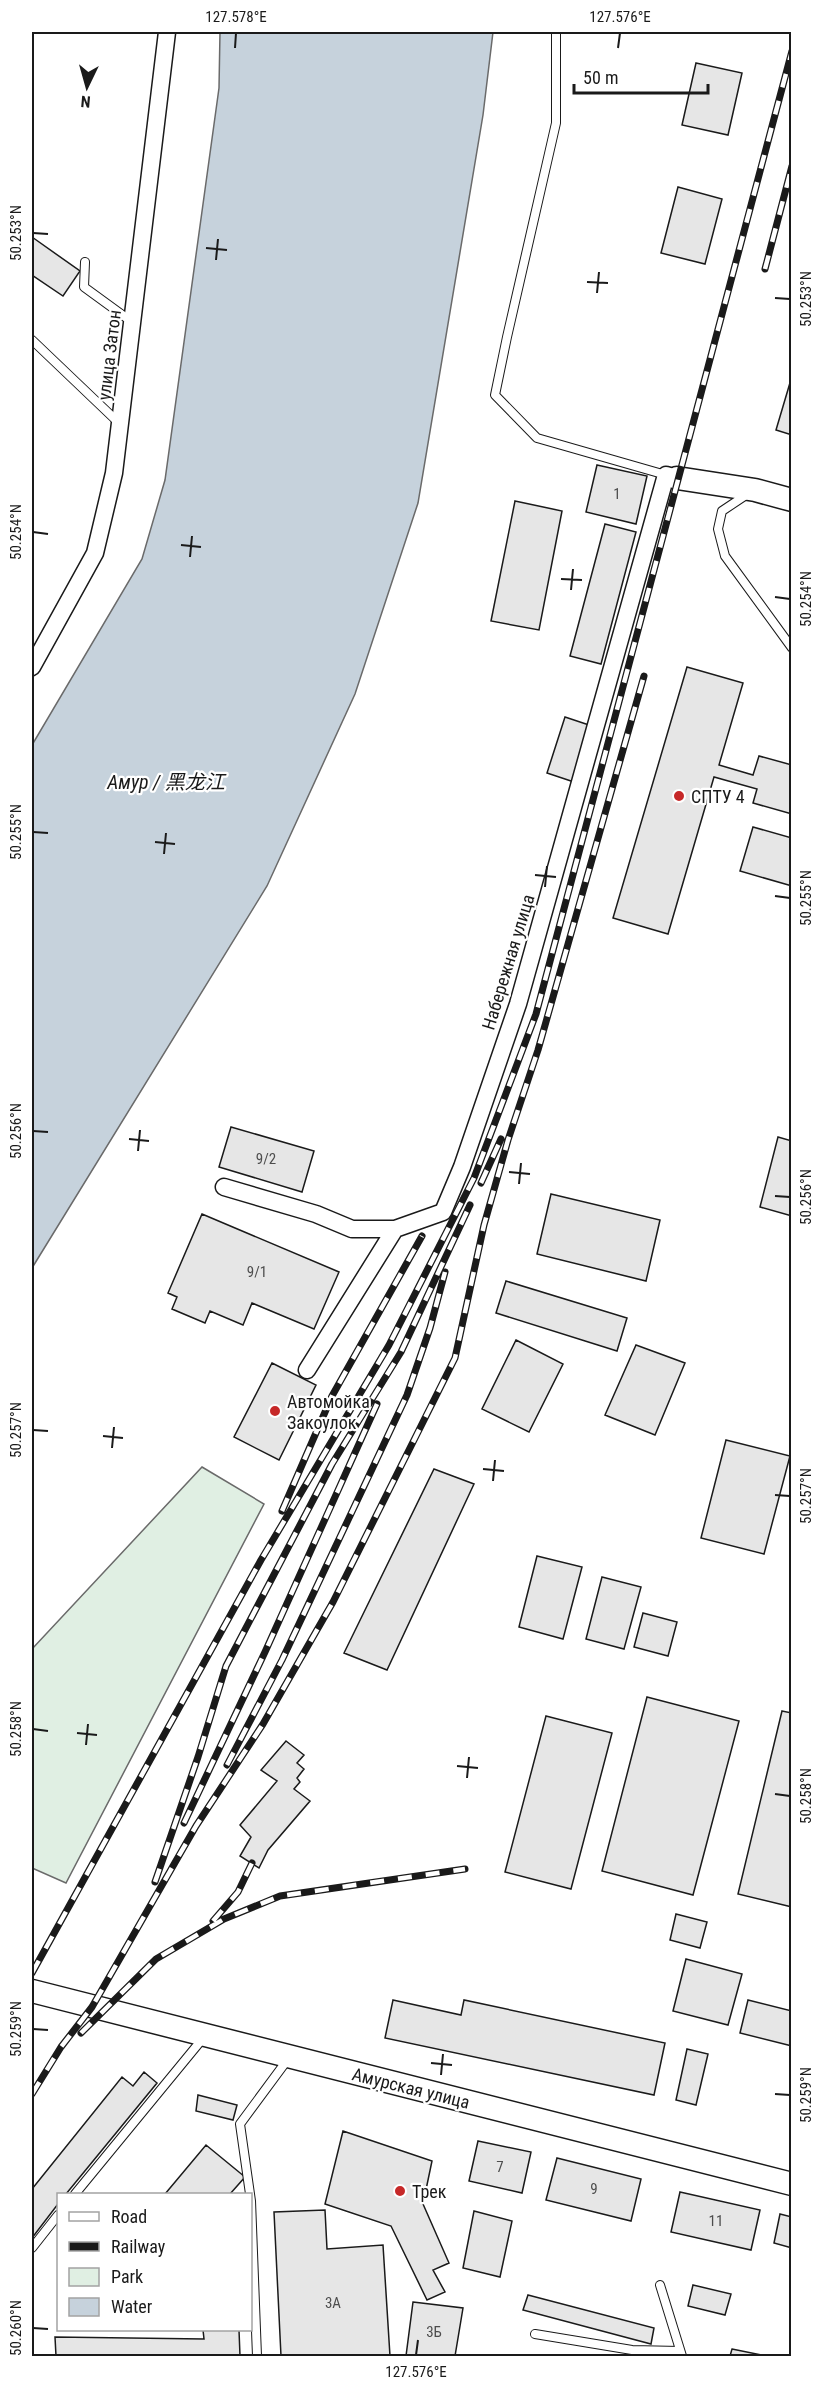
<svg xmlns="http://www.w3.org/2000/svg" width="823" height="2388" viewBox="0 0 823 2388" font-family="'Roboto Condensed','Noto Sans SC',sans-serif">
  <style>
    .green { fill: #e0efe3; stroke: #6a6a6a; stroke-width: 1.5 }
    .water { fill: #c6d2dc; stroke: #6a6a6a; stroke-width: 1.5 }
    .building { fill: #e6e6e6; stroke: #1a1a1a; stroke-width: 1.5 }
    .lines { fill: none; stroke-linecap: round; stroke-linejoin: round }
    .lane-casing { stroke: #1a1a1a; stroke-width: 10 }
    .street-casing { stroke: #1a1a1a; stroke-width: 19 }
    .secondary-casing { stroke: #1a1a1a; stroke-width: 25 }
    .lane { stroke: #fff; stroke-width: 8 }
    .street { stroke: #fff; stroke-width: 16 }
    .secondary { stroke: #fff; stroke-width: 22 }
    .rail-casing { stroke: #1a1a1a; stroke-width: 7 }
    .rail { stroke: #fff; stroke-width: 4.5; stroke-dasharray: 14; stroke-linecap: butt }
    .ticks { fill: none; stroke: #1a1a1a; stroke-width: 2 }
    .poi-dot { fill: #c62828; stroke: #fff; stroke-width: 2 }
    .labels { text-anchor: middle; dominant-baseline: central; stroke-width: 4.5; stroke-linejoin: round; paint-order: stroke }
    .number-label { font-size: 15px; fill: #4d4d4d }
    .street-label { font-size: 18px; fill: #1a1a1a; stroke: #fff }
    .poi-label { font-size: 18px; fill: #1a1a1a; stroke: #fff; text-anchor: start }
    .water-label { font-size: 20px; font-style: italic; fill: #1a1a1a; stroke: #fff }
    .neatline { fill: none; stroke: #1a1a1a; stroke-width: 2 }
    .ticks-label { font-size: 15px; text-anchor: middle; fill: #1a1a1a }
  </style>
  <rect width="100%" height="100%" fill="#fff"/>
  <path class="green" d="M202,1467L264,1504L66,1883L32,1868V1649Z"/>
  <path class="water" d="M220,32H493L483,115L418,503L355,694L267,886L32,1268V745L142,559L165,480L219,88Z"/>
  <path class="building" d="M696,63L742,73L728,135L682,125Z
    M678,187L722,199L705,264L661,253Z
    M32,237L80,271L63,296L32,275Z
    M792,376V435L776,430Z
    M597,465L647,476L636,524L586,512Z
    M515,501L562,511L539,630L491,621Z
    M605,524L636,532L601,664L570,656Z
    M687,667L743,683L719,765L753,775L759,756L792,765V814L753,803L757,789L714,777L668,934L613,918Z
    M565,717L592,726L574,782L547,773Z
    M753,827L792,838V886L740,871Z
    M231,1127L314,1151L302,1192L219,1167Z
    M778,1137L792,1141V1216L760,1207Z
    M551,1194L660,1220L646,1281L537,1254Z
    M202,1214L339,1272L314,1329L252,1303L243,1325L210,1311L205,1323L172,1309L177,1297L168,1293Z
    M506,1281L627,1318L617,1351L496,1313Z
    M516,1340L563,1364L529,1432L482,1409Z
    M636,1345L685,1363L655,1435L605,1415Z
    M272,1363L316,1385L279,1460L234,1437Z
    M726,1440L790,1456L764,1554L701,1538Z
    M434,1469L474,1484L387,1670L344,1653Z
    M537,1556L582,1567L563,1639L519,1627Z
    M602,1577L641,1587L624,1649L586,1639Z
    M643,1613L677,1622L668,1656L634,1647Z
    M647,1697L739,1721L693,1895L602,1871Z
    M782,1711L792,1713V1907L738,1894Z
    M546,1716L612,1733L571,1889L505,1872Z
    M286,1741L304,1755L297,1763L304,1769L297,1778L300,1782L294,1789L310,1801L268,1850L259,1868L240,1856L251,1837L240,1825L277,1781L261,1770Z
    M676,1914L707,1922L700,1948L670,1940Z
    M686,1959L742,1974L728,2025L673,2011Z
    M393,2000L461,2015L464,2000L665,2043L654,2095L385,2038Z
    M748,2000L792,2011V2046L740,2033Z
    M687,2049L708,2054L696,2105L676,2100Z
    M144,2072L157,2083L66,2194H58V2204L32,2238V2189L122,2077L133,2086Z
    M198,2095L237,2105L233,2120L196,2111Z
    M343,2131L432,2161L423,2204L449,2263L433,2270L445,2292L427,2300L391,2226L325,2204Z
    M478,2141L531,2152L522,2193L469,2181Z
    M206,2145L245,2177L230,2194H165Z
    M557,2158L641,2179L631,2221L546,2200Z
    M680,2192L760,2210L751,2250L671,2232Z
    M325,2210L327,2249L383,2245L390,2356H281L274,2212Z
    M474,2211L512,2221L500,2277L463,2268Z
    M780,2214L792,2217V2248L774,2243Z
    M693,2285L731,2294L725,2315L688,2306Z
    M528,2295L654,2328L651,2344L523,2310Z
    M413,2302L463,2308L455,2356H406Z
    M203,2330H239L240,2356H56L55,2337L204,2339Z
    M732,2349L767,2356H730Z"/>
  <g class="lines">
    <g class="lane-casing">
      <path id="lane" d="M556,32V123L507,337L495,395L537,438L666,475
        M85,262L84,287L132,322
        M32,340L120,424
        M749,493L722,511L718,529L725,556L792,648
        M75,2194L204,2037
        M32,2248L58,2215
        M660,2285L682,2356
        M535,2334L632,2350L680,2351
        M257,2356L251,2201L240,2124L288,2059"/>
    </g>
    <g class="street-casing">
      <path id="street" d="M32,667L95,553L114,473L167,32
        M224,1187L316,1214L352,1229H395L443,1212L462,1167L518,1004L666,475L677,478
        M307,1370L395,1229"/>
    </g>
    <g class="secondary-casing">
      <path id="secondary" d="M677,478L755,490L792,500
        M32,1991L792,2184"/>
    </g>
    <use href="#lane" class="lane"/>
    <use href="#street" class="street"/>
    <use href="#secondary" class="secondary"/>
    <g class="rail-casing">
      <path id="rail" d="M765,269L792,166
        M481,1183L501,1139
        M282,1511L332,1396L422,1236
        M227,1765L282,1660L407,1395L430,1328L445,1272
        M184,1823L265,1652L377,1404
        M155,1882L198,1757L226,1666L332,1464L401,1352L470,1205
        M213,1921L238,1892L252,1863
        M32,1973L261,1560L389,1345L474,1178L536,1014L792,51
        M81,2033L156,1959L224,1919L280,1896L465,1869
        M32,2094L61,2047L92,2007L196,1826L263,1724L333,1602L455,1358L484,1225L508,1140L538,1050L644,676"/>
    </g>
    <use href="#rail" class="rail"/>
  </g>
  <path class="ticks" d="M235,48L236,33M618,48L620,33M33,233L48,234M206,248L227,250M216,260L218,239M587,282L608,283M597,293L599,272M775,298L790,299M33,532L48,534M181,545L201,547M190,557L192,536M561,579L582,580M571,590L573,569M775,597L790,599M33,832L48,833M155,842L175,844M164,854L166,833M535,875L556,877M545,887L547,866M775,896L790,898M33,1131L48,1132M129,1139L149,1141M138,1151L140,1130M509,1172L530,1174M519,1184L521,1163M775,1196L790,1197M33,1430L48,1431M103,1436L123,1438M112,1448L114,1427M483,1469L504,1471M493,1481L495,1460M775,1495L790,1496M33,1729L48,1731M77,1733L97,1735M86,1745L88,1724M457,1766L478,1768M467,1778L469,1757M775,1794L790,1796M33,2029L48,2030M431,2063L452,2065M441,2075L443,2054M775,2094L790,2095M33,2328L48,2329M416,2355L418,2340"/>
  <g class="poi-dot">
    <circle cx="679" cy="796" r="6"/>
    <circle cx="275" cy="1411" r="6"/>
    <circle cx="400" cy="2191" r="6"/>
  </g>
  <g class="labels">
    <g class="number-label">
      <text x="617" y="494">1</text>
      <text x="266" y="1159">9/2</text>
      <text x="257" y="1272">9/1</text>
      <text x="500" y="2167">7</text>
      <text x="594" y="2189">9</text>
      <text x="716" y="2221">11</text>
      <text x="333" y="2303">3А</text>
      <text x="434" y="2332">3Б</text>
    </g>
    <g class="street-label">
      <text transform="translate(109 355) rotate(-83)">улица Затон</text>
      <text transform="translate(508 962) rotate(-73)">Набережная улица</text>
      <text transform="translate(411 2088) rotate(14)">Амурская улица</text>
    </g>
    <g class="poi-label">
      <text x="691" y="796">СПТУ 4</text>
      <text x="287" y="1401">Автомойка<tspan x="287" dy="21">Закоулок</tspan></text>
      <text x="412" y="2191">Трек</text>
    </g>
    <g class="water-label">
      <text x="166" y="782">Амур / 黑龙江</text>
    </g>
  </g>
  <rect width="823" height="2388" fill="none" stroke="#ffffff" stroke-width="66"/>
  <rect x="57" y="2193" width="195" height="138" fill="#ffffff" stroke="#a3a3a3" stroke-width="1.5"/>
  <rect x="69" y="2212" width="30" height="9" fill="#ffffff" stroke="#a3a3a3" stroke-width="1.5"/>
  <text x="111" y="2223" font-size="18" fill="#1a1a1a">Road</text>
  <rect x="69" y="2242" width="30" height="9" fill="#1a1a1a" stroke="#a3a3a3" stroke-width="1.5"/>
  <text x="111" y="2253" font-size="18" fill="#1a1a1a">Railway</text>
  <rect x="69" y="2268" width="30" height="18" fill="#e0efe3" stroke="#a3a3a3" stroke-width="1.5"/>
  <text x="111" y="2283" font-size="18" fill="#1a1a1a">Park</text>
  <rect x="69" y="2298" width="30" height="18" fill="#c6d2dc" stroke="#a3a3a3" stroke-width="1.5"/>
  <text x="111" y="2313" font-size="18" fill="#1a1a1a">Water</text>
  <g transform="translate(87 87) rotate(185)" stroke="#ffffff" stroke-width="4.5" paint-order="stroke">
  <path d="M0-4.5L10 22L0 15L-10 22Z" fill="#1a1a1a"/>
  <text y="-9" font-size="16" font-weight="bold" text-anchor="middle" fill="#1a1a1a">N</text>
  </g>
  <path d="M574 84v9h134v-9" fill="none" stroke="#1a1a1a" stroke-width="3"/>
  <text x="583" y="84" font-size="18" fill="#1a1a1a" stroke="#ffffff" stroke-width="4.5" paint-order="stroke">50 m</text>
  <rect x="33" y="33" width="757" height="2322" class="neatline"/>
  <g class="ticks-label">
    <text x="236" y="22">127.578°E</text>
    <text x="620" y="22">127.576°E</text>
    <text transform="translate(16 233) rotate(-90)" y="5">50.253°N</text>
    <text transform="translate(806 299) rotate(-90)" y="5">50.253°N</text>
    <text transform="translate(16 532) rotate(-90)" y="5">50.254°N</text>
    <text transform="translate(806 599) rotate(-90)" y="5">50.254°N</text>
    <text transform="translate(16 832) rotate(-90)" y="5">50.255°N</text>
    <text transform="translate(806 898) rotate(-90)" y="5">50.255°N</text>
    <text transform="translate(16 1131) rotate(-90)" y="5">50.256°N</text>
    <text transform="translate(806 1197) rotate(-90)" y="5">50.256°N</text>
    <text transform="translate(16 1430) rotate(-90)" y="5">50.257°N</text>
    <text transform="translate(806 1496) rotate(-90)" y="5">50.257°N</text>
    <text transform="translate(16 1729) rotate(-90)" y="5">50.258°N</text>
    <text transform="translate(806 1796) rotate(-90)" y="5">50.258°N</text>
    <text transform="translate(16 2029) rotate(-90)" y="5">50.259°N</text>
    <text transform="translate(806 2095) rotate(-90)" y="5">50.259°N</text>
    <text transform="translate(16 2328) rotate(-90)" y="5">50.260°N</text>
    <text x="416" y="2377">127.576°E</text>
  </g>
</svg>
